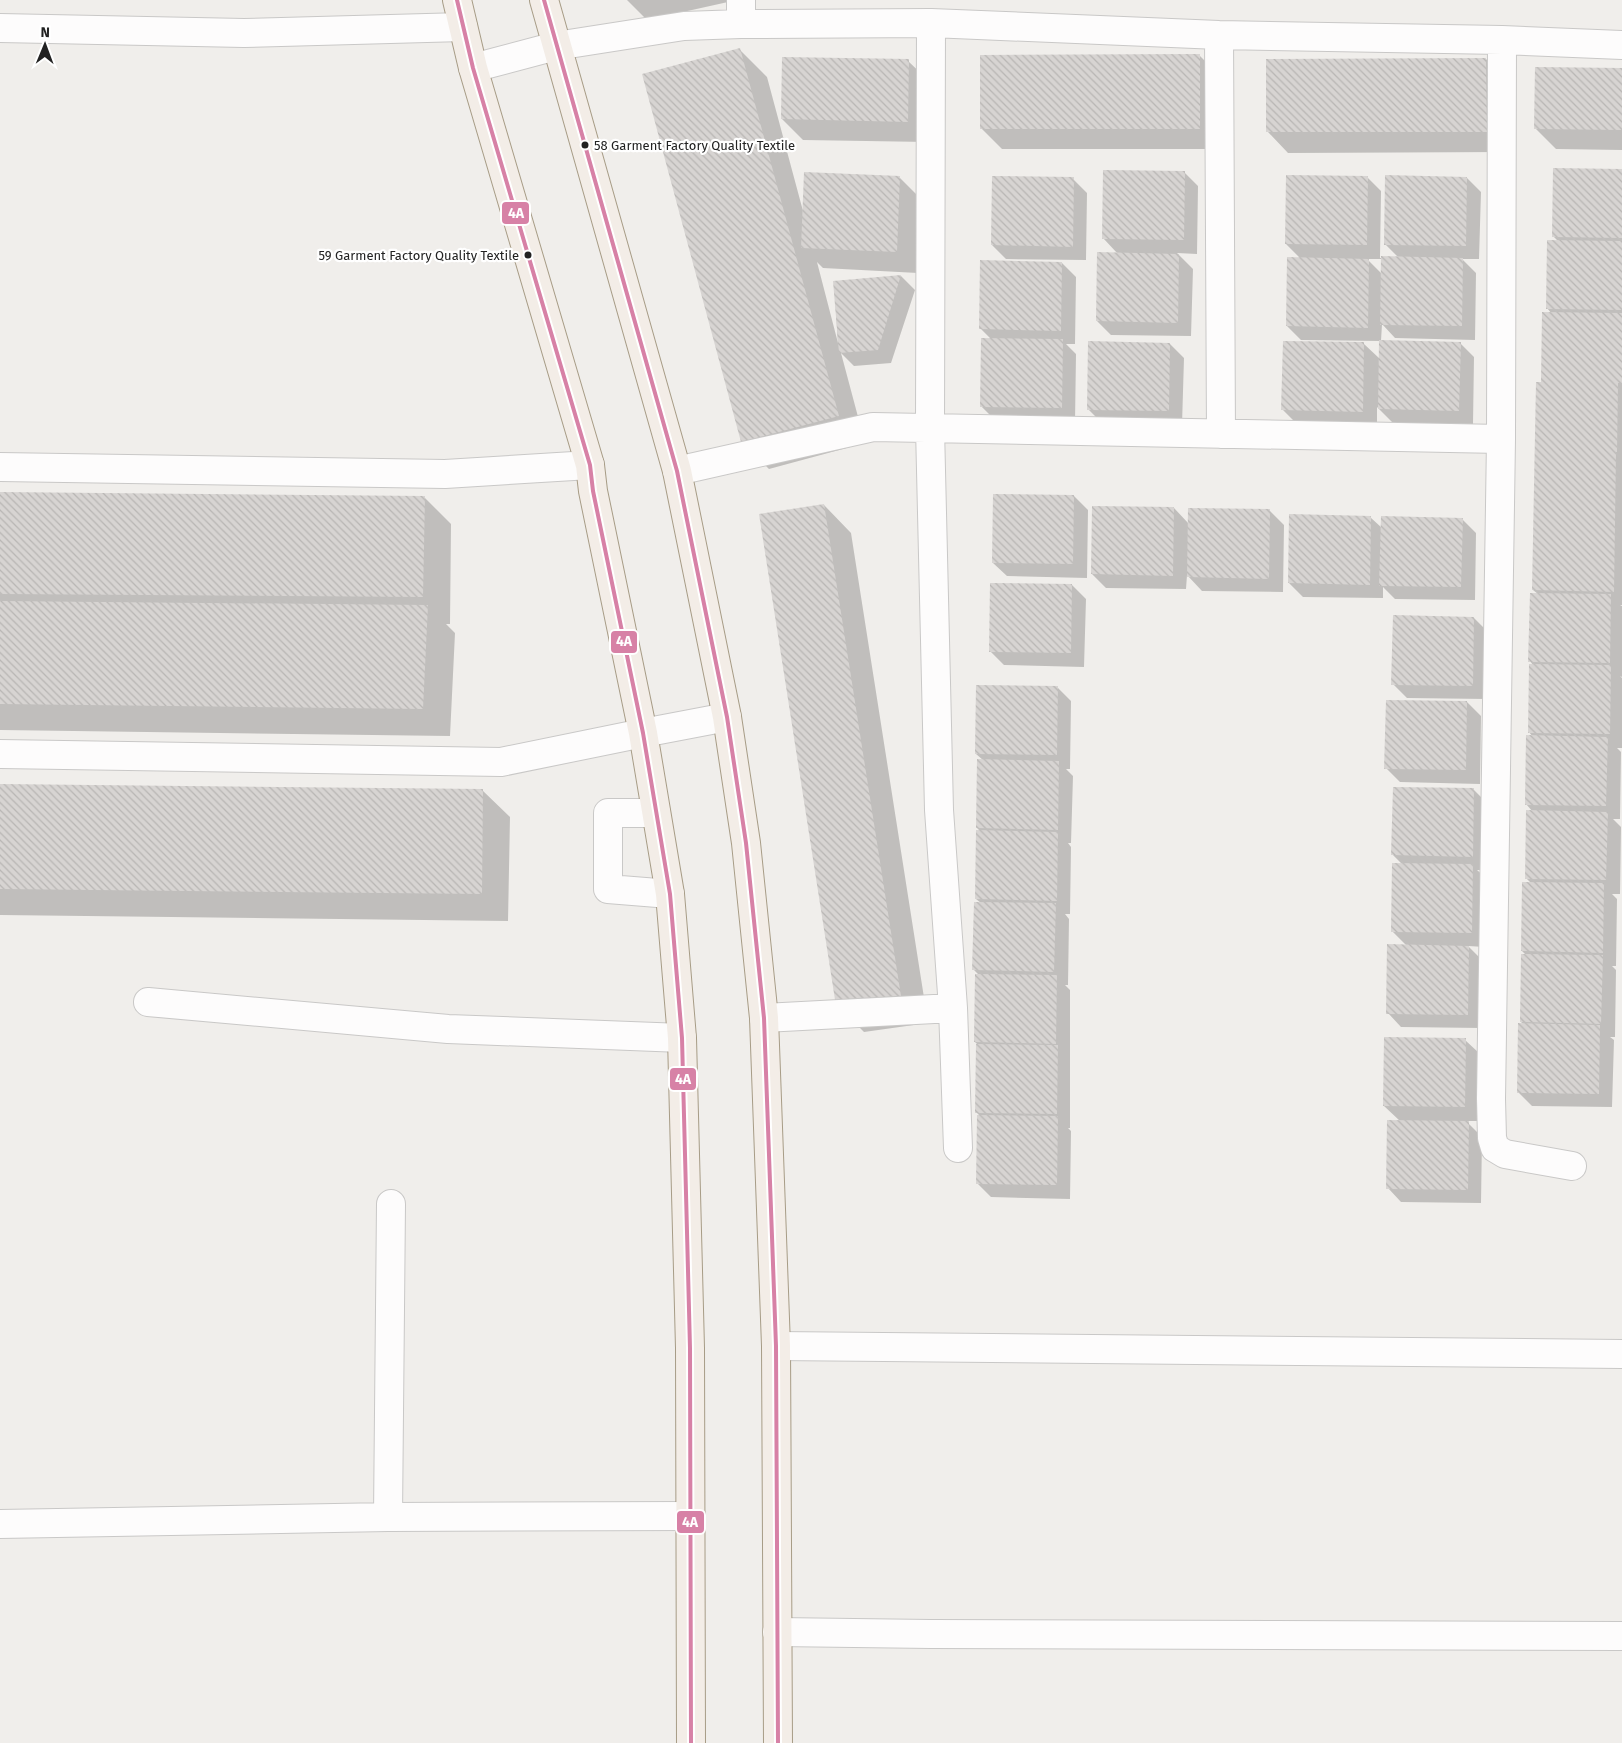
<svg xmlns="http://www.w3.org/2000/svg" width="1622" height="1743" viewBox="0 0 1622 1743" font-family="'Fira Sans',sans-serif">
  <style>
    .shadow { fill: #0003; fill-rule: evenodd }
    .building { fill: url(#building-back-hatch) }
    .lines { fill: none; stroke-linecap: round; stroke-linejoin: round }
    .minor-casing { stroke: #c9c8c7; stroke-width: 30 }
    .major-casing { stroke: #a79c86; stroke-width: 30 }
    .minor { stroke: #fdfcfc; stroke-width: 28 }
    .major { stroke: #f3ede7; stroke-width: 28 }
    .bus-1-casing { stroke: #fff; stroke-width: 8 }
    .bus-1 { stroke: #d781a6; stroke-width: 4 }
    .bus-dot { fill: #222; stroke: #fff; stroke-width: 2 }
    .labels { text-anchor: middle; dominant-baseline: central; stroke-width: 4.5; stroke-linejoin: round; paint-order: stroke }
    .bus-label { font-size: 13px; fill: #222; stroke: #fff; text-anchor: start }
    .line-badge { stroke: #fff; stroke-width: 2 }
    .badge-label { font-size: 14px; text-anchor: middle; font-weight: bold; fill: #fff }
  </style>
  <defs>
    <pattern id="building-back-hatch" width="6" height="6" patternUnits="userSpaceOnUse" patternTransform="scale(1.25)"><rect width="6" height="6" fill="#d7d4d2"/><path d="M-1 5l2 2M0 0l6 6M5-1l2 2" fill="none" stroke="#b8b6b4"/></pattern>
  </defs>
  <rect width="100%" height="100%" fill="#f0eeeb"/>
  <path class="shadow" d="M627,0H737L647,20Z
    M740,50L767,77L803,211L899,177L920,198L918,273L823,268L817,262L838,343L834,282L901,276L915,290L891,363L854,366L841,353L865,443L769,469L742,442Z
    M1200,56L1220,76V149H1002L981,128Z
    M1486,59L1506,80L1507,152L1288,153L1268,132Z
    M908,61L929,81L928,142L803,140L782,119Z
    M1622,69V150L1556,149L1535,128Z
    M1622,170V605H1620L1622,606V677L1620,676L1622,678V748H1617L1621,752L1620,819H1613L1621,827L1620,894H1612L1617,899L1616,966H1612L1616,970L1615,1037H1610L1614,1040L1612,1107L1532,1106L1518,1092L1524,1025L1521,1022L1526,955L1522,951L1531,883L1526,878L1533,812L1526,804L1533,737L1529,732L1533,665L1530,661L1538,594L1533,590L1542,383L1552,314L1547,308L1558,241L1553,236Z
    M1184,172L1198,186L1197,254L1177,253L1193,269L1191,336L1111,335L1097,321L1118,254L1103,238Z
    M1367,177L1381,191L1380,258H1399L1385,244L1467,178L1481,192L1479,259H1462L1476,273L1475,340L1395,338L1382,324L1381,341L1460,343L1474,357L1473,424L1393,423L1377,407V425L1297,424L1283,410L1364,344L1380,359V341L1301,340L1287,326L1301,259L1286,244ZM1367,259H1383L1382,274Z
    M1073,179L1087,193L1086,260L1006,259L992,245Z
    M1062,263L1076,277L1075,344H1066L1076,354L1075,422L995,420L981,406L991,339L981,329Z
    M1170,344L1184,358L1182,425L1102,423L1088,409Z
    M0,494L424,497L451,524L450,624H446L455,633L450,736L0,730Z
    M1074,496L1088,510L1087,578L1007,576L993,563Z
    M824,505L851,533L928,1023L864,1032L837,1005Z
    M1174,508L1189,524L1270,511L1284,525L1283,592L1202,591L1187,575L1186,589L1106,588L1092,574Z
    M1370,517L1382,528L1462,519L1476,533L1475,600L1395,599L1383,587V598L1303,597L1289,583Z
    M1072,585L1086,599L1084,667L1004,665L990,651Z
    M1474,618L1488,632L1487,699L1407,698L1393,684Z
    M1058,688L1071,701L1070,769H1066L1073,776L1071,843H1068L1071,847L1070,914H1065L1069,919L1068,985H1065L1070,990V1128H1068L1071,1131L1070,1199L991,1197L977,1183L980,1116L976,1112L977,1044L975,1042L979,975L974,970L981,903L976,899L981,832L977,828L983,760L976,754Z
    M1467,702L1481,716L1480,784L1400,782L1386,768Z
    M0,785L482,790L510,817L508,921L0,915Z
    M1473,789L1487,803L1486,870H1477L1487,879L1485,947L1468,946L1483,961L1482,1028L1401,1027L1388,1013L1407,946L1392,931L1402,864L1393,855Z
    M1465,1040L1479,1053L1478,1121H1466L1482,1137L1481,1203L1401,1202L1388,1188L1400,1121L1384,1106Z"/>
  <path class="building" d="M740,48L839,416L741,442L642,74Z
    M1200,54V129H980V55Z
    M782,57L909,59L908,122L781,119Z
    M1486,58L1487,132H1266V59Z
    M1535,67L1622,68V130L1534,129Z
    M1553,168L1622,169V238L1552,237Z
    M1103,170L1185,171L1184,240L1102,239Z
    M804,172L900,176L897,252L801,248Z
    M1286,175L1368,176L1367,245L1285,244Z
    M1385,175L1467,177L1466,246L1384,245Z
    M992,176L1074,177L1073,247L991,245Z
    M1547,240L1622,241V310L1546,309Z
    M1097,252L1179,254L1178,323L1096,321Z
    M1381,256L1463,258L1462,326L1380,325Z
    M1287,257L1369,259L1368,328L1286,326Z
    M980,260L1062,262L1061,331L979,329Z
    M901,275L878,350L839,353L833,281Z
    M1542,312L1622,313V383H1618L1617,452H1616L1614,592L1532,590L1536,382H1541Z
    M981,338L1063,339L1062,408L980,407Z
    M1379,340L1461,342L1459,411L1378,409Z
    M1088,341L1170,343L1169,411L1087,410Z
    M1283,341L1364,342L1363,412L1281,410Z
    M0,492L425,496L423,597L0,594Z
    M993,494L1074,495L1073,564L992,563Z
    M824,504L901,996L836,1006L759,514Z
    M1092,506L1174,507L1173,576L1091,574Z
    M1188,508L1270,509L1269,579L1187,577Z
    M1289,514L1371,516L1370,585L1288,583Z
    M1381,516L1463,518L1461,587L1379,586Z
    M990,583L1072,584L1071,653L989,652Z
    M1530,593L1611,594L1610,663L1528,662Z
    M0,601L428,605L423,709L0,704Z
    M1393,615L1474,617L1473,686L1391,685Z
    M1529,664L1611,665L1610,734L1528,733Z
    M976,685L1058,686L1057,755L975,754Z
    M1386,700L1467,701L1466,770L1384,769Z
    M1526,735L1608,737L1606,806L1525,805Z
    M977,759L1059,761L1058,830L976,828Z
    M0,784L483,789L482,894L0,889Z
    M1393,787L1474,788L1473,857L1391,855Z
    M1526,810L1608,812L1606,880L1525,879Z
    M976,830L1058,832L1057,901L975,899Z
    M1392,863L1473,864L1472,933L1391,932Z
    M1522,882L1604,883L1603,953L1521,951Z
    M974,902L1056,903L1054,972L972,970Z
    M1387,944L1469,946L1468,1015L1386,1014Z
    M1521,954L1603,955L1601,1024L1520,1022Z
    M975,974L1057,975L1056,1044L974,1042Z
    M1518,1023L1600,1025L1599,1094L1517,1093Z
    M1384,1037L1466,1038L1465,1107L1383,1106Z
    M976,1044L1058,1045L1057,1114L975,1113Z
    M977,1115L1058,1116L1057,1185L976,1184Z
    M1387,1120L1469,1121L1468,1190L1386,1189Z"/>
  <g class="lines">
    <g class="minor-casing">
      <path id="minor" d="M931,23L930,428L939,810L953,1008L958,1148
        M741,24V0
        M0,28L244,33L463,27
        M1219,35L1221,434
        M1502,40L1501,439L1491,1099L1492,1138L1495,1148L1505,1154L1572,1166
        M473,68L556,46L684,26L741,24L931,23L1219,35L1502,40L1622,45
        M0,467L445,474L590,465
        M677,471L873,427L1501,439
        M0,754L501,762L643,733L727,717
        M656,813H608V889L670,894
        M148,1002L448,1029L682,1038
        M764,1018L953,1008
        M776,1346L1622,1354
        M388,1517L391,1204
        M0,1524L388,1517L691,1516
        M777,1632L931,1634L1622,1636"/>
    </g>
    <g class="major-casing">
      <path id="major" d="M457,0L473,68L590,465L593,491L643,733L670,894L682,1038L690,1348L691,1743
        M544,0L677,471L727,717L746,843L764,1018L776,1346L778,1743"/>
    </g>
    <use href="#minor" class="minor"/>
    <use href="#major" class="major"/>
    <g class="bus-1-casing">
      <path id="bus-1" d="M457,0L473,68L590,465L593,491L643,733L670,894L682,1038L690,1348L691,1743
        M544,0L677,471L727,717L746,843L764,1018L776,1346L778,1743"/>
    </g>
    <use href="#bus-1" class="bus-1"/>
  </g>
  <g class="bus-dot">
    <circle cx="585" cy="145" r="4.5"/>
    <circle cx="528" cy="255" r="4.5"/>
  </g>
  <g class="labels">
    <g class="bus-label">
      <text x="594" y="145">58 Garment Factory Quality Textile</text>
      <text x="519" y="255" text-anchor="end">59 Garment Factory Quality Textile</text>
    </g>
  </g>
  <g class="line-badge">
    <rect x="501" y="201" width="29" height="24" rx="5" fill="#d781a6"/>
    <rect x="610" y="630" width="28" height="24" rx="5" fill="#d781a6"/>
    <rect x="669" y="1067" width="28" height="24" rx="5" fill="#d781a6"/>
    <rect x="676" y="1510" width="29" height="24" rx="5" fill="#d781a6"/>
  </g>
  <g class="badge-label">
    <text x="516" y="218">4A</text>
    <text x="624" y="646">4A</text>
    <text x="683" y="1084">4A</text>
    <text x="690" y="1527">4A</text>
  </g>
  <g transform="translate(45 45) rotate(1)" stroke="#ffffff" stroke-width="4" paint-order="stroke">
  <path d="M0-4L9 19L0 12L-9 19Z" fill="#222222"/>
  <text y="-8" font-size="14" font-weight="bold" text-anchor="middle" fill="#222222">N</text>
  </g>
</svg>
